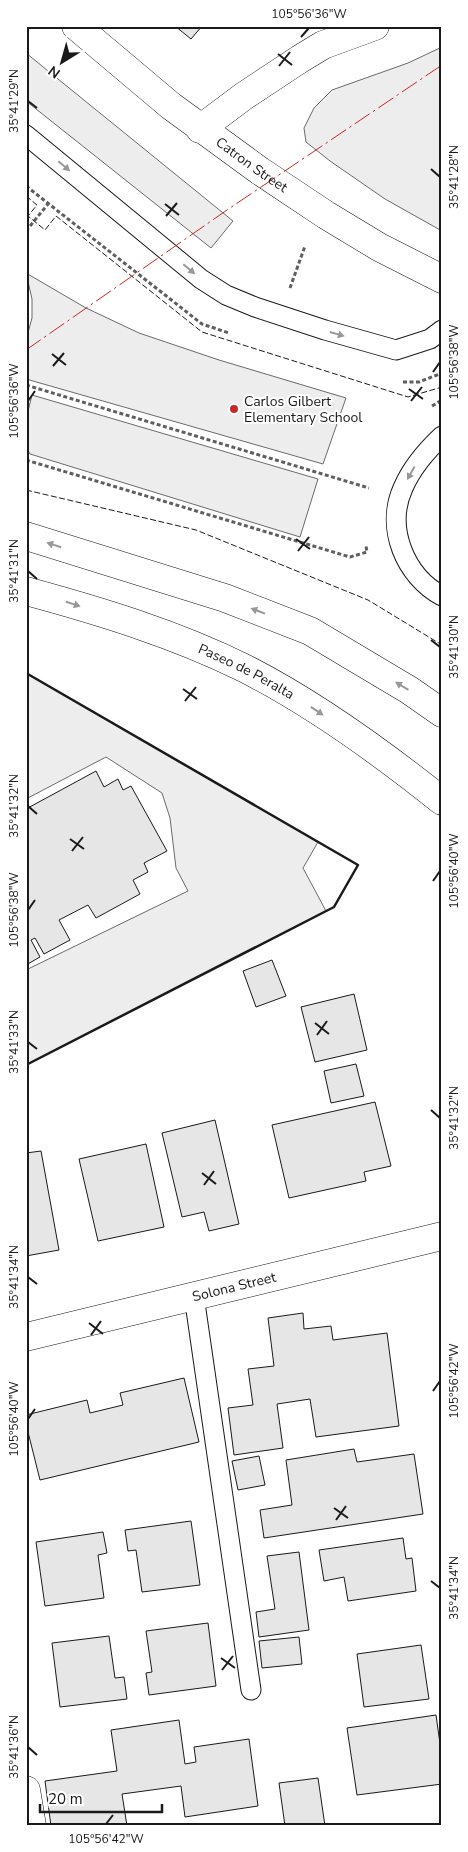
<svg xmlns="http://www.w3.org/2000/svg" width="468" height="1852" viewBox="0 0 468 1852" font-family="'Nunito Sans',sans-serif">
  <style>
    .built { fill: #ededed; stroke: #6a6a6a }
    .building { fill: #e6e6e6; stroke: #1a1a1a }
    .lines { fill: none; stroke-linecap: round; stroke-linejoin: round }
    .service-casing { stroke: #1a1a1a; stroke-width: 21 }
    .minor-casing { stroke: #1a1a1a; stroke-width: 29 }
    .tertiary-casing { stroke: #1a1a1a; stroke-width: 29 }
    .secondary-casing { stroke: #1a1a1a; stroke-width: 29 }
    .path { stroke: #5f5f5f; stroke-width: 3; stroke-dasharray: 4 2.5; stroke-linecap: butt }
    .service { stroke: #fff; stroke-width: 19 }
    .minor { stroke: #fff; stroke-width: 28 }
    .tertiary { stroke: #fff; stroke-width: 28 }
    .secondary { stroke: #fff; stroke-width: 28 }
    .fence { stroke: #1a1a1a; stroke-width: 1; stroke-dasharray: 6 2.5; stroke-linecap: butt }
    .wall { stroke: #1a1a1a; stroke-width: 2.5 }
    .power { stroke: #c62828; stroke-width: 1; stroke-dasharray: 18 4 2.5 4; stroke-linecap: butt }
    .oneway { fill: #989898 }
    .ticks { fill: none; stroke: #1a1a1a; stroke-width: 2 }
    .poi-dot { fill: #c62828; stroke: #fff; stroke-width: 2 }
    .labels { text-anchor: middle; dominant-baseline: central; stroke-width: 4; stroke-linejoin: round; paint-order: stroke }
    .street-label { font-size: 14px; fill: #1a1a1a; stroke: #fff }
    .poi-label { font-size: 14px; fill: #1a1a1a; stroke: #fff; text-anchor: start }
    .neatline { fill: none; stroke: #1a1a1a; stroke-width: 2 }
    .ticks-label { font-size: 12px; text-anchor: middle; fill: #1a1a1a }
  </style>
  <rect width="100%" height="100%" fill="#fff"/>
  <path class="built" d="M442,47V231L385,199L330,161L306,142L304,128L314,108L332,90L408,63Z
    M26,53L233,221L211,248L26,101Z
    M26,273L86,308L139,333L219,360L346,398L323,464L26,379V340L32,318V299Z
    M32,395L318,479L300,537L30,454L26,447V419Z
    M26,673L318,842L303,868L326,911L26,1065V970L188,891L176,868L170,818L162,793L106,757L26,799Z"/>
  <path class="building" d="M175,26H202L191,39Z
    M96,771L104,787L118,779L123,790L131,786L167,851L144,863L148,872L133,880L140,894L96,918L88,905L59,920L70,940L44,954L35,938L31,940L40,957L26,965V809Z
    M272,960L286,996L256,1007L243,971Z
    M354,994L367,1050L315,1062L301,1007Z
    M356,1064L364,1096L331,1103L324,1071Z
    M375,1102L391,1166L364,1172L366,1181L289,1198L272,1125Z
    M215,1120L239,1224L209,1231L204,1212L182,1217L162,1133Z
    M146,1144L164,1227L98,1241L79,1159Z
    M41,1151L59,1250L26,1256V1153Z
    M303,1313L304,1329L331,1326L333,1340L387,1333L399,1426L316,1437L310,1399L277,1404L283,1448L234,1455L228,1408L253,1405L248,1369L274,1366L268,1318Z
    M184,1378L199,1442L40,1480L26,1424V1415L87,1400L90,1413L123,1405L120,1393Z
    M354,1449L357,1462L414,1454L423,1514L264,1538L260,1510L292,1505L286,1460Z
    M259,1456L265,1485L238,1490L232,1461Z
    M191,1521L200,1585L142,1592L136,1550L128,1551L125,1530Z
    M103,1532L107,1553L98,1555L104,1598L45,1606L36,1542Z
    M403,1538L406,1559L412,1558L416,1591L348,1601L344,1577L324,1581L319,1550Z
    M299,1552L309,1630L259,1637L256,1612L275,1609L267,1556Z
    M208,1623L216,1686L149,1695L146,1673L152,1672L146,1631Z
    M109,1636L115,1678L124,1677L127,1699L60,1707L52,1643Z
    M299,1637L302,1664L262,1668L259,1641Z
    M421,1645L429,1699L364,1707L357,1654Z
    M436,1715L442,1758V1784L357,1795L347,1728Z
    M179,1720L185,1764L196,1762L194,1747L249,1739L258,1806L185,1817L181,1786L122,1794L127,1826H51L45,1781L117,1771L111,1730Z
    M318,1778L325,1826H285L279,1783Z"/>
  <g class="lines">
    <g class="service-casing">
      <path id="service" d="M26,135L201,279L226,295L255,307L325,330L396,350L430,339L442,330
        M442,436C426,451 412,467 403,488C385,528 405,576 442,596
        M194,1296L251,1690"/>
    </g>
    <g class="minor-casing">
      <g id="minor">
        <path d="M200,129L244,96L300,59L323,45L375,26"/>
        <path id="s1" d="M26,1337L442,1236"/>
        <path d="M26,1790L32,1826"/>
      </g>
    </g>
    <g class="tertiary-casing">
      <g id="tertiary">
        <path id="s2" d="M76,26L171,106L260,171L326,215L379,247L442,279"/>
      </g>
    </g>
    <g class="secondary-casing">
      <g id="secondary">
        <path d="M26,536L225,598L310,631L409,690L442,713"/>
        <path id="s3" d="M26,591C100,611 175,634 244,668C313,703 382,753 442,801"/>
      </g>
    </g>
    <path class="path" d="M26,186L202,324L229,333
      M26,231L48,204
      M290,288L305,246
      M403,382H419L442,373
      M26,385L369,488
      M432,406L442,400
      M26,460L350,557L367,552L366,546"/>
    <use href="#service" class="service"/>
    <use href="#minor" class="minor"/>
    <use href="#tertiary" class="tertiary"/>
    <use href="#secondary" class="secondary"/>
    <path class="fence" d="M26,196L37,205L28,216L45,230L56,216L202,332L408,397L442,387
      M26,490L196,530L368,600L442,645"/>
    <path class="wall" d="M26,673L358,865L334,907L26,1065"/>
    <path class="power" d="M26,350L227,210L442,65"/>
  </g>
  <defs><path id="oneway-solid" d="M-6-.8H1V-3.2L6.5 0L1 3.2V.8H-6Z" transform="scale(1.25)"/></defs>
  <g class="oneway">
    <use href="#oneway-solid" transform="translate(64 166) rotate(40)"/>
    <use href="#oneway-solid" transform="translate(189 269) rotate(40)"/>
    <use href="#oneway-solid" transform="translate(337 334) rotate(16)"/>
    <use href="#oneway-solid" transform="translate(411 473) rotate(119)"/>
    <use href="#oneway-solid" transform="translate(54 545) rotate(-163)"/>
    <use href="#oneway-solid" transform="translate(73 604) rotate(18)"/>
    <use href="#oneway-solid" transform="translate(258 611) rotate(-159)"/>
    <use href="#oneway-solid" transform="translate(402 686) rotate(-149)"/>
    <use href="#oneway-solid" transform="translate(317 711) rotate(34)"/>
  </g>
  <path class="ticks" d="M301,37L309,28M278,54L292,65M279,66L290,52M28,101L37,108M431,169L440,177M165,204L179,215M166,216L177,203M52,354L66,365M53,366L64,353M433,372L440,362M409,389L423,399M28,401L35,391M411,401L422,387M296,539L310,549M298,551L309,537M28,571L37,579M431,640L440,647M183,689L197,699M185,701L196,687M28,806L37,814M70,839L84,849M72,851L83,837M433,881L440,871M28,910L35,900M315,1023L329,1034M317,1035L327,1021M28,1042L37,1049M431,1110L440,1118M202,1173L216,1184M204,1185L214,1171M28,1277L37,1284M89,1323L103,1334M91,1335L101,1321M433,1391L440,1381M28,1419L35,1409M334,1508L348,1518M336,1520L346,1506M431,1581L440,1588M221,1658L235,1668M222,1670L233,1656M28,1747L37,1755M106,1824L113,1815"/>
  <circle class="poi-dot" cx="234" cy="409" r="5"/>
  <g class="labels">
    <g class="street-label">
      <text stroke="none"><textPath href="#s2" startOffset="224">Catron Street</textPath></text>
      <text stroke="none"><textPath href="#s3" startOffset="235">Paseo de Peralta</textPath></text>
      <text stroke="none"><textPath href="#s1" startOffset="214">Solona Street</textPath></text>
    </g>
    <g class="poi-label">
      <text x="244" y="401">Carlos Gilbert<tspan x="244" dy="16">Elementary School</tspan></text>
    </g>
  </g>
  <rect width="468" height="1852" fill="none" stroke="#ffffff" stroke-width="55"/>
  <g transform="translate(62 62) rotate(217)" stroke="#ffffff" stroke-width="4" paint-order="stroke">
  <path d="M0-4L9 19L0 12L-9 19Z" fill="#1a1a1a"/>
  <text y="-8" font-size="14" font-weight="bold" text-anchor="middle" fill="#1a1a1a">N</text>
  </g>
  <path d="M40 1804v8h122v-8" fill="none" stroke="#1a1a1a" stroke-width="2.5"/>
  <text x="48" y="1804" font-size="15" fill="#1a1a1a" stroke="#ffffff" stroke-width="4" paint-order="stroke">20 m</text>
  <rect x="28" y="28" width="412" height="1796" class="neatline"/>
  <g class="ticks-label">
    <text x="309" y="18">105°56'36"W</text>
    <text transform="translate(14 101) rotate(-90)" y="4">35°41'29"N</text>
    <text transform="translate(454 177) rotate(-90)" y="4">35°41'28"N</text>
    <text transform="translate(454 362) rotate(-90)" y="4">105°56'38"W</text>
    <text transform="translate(14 401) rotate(-90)" y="4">105°56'36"W</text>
    <text transform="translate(14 571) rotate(-90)" y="4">35°41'31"N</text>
    <text transform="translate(454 647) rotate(-90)" y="4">35°41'30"N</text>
    <text transform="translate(14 806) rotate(-90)" y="4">35°41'32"N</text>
    <text transform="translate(454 871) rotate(-90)" y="4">105°56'40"W</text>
    <text transform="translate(14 910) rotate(-90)" y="4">105°56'38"W</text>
    <text transform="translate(14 1042) rotate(-90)" y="4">35°41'33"N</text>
    <text transform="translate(454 1118) rotate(-90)" y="4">35°41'32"N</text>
    <text transform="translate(14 1277) rotate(-90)" y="4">35°41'34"N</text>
    <text transform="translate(454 1381) rotate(-90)" y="4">105°56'42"W</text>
    <text transform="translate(14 1419) rotate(-90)" y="4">105°56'40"W</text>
    <text transform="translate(454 1588) rotate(-90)" y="4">35°41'34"N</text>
    <text transform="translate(14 1747) rotate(-90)" y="4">35°41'36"N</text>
    <text x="106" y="1843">105°56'42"W</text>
  </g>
</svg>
